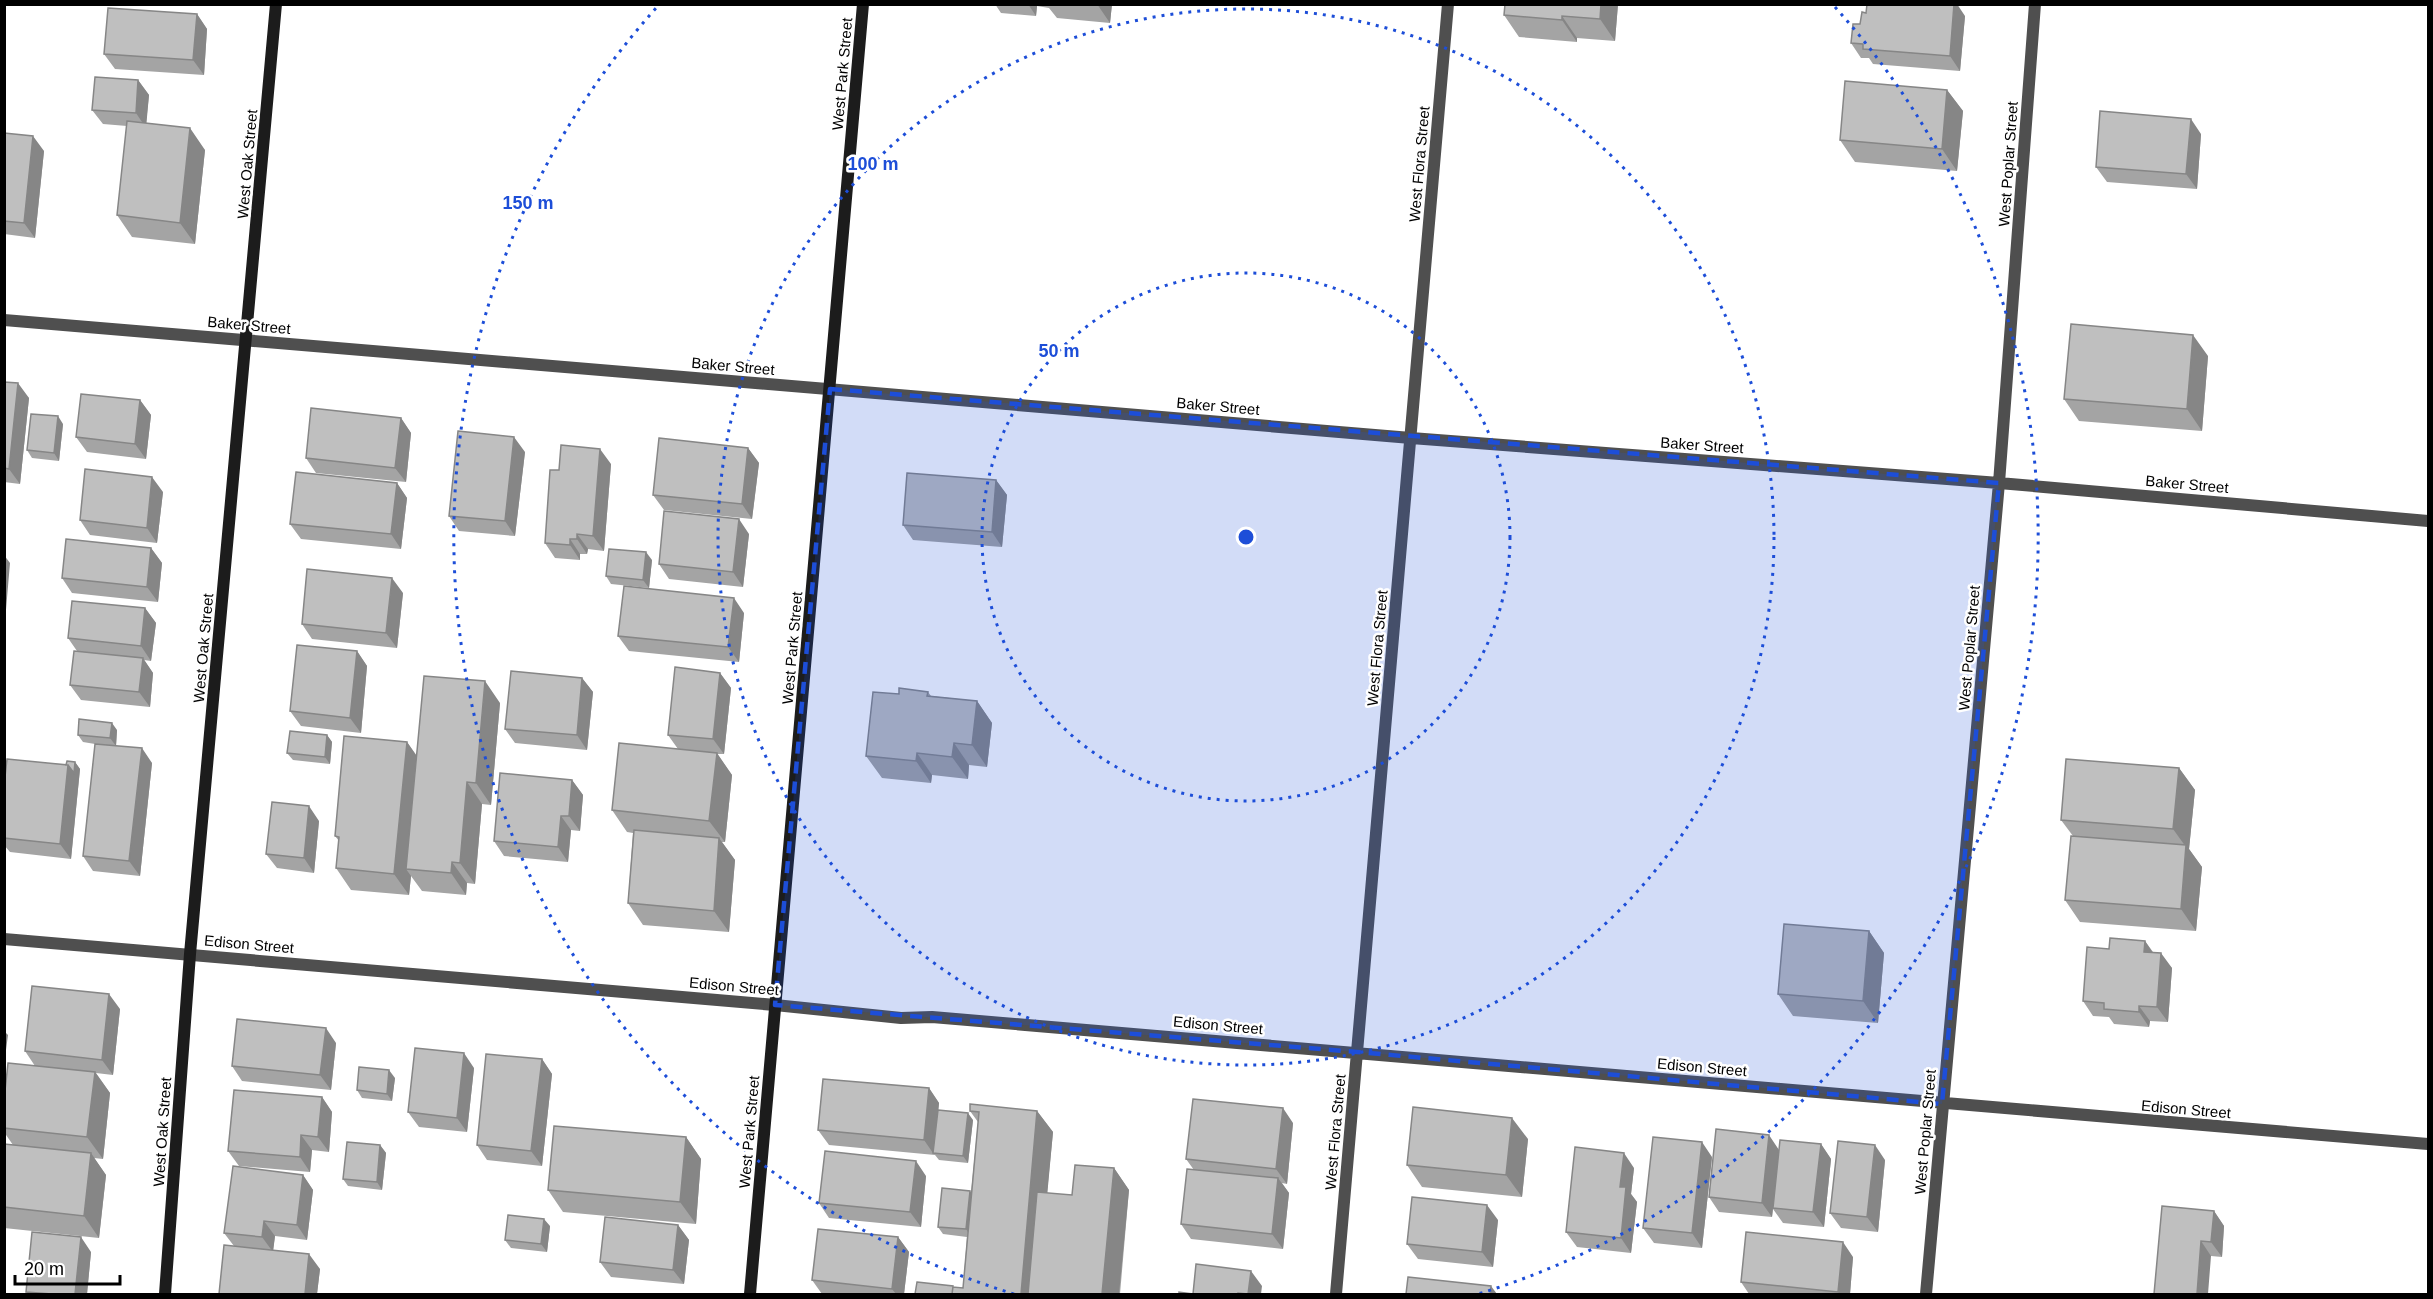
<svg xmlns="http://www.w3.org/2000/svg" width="2433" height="1299" viewBox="0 0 2433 1299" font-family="Helvetica,sans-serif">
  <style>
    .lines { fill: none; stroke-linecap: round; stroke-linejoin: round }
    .street { stroke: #4f4f4f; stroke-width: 12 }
    .secondary { stroke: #1c1c1c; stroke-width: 12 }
    .wall { fill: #a4a4a4 }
    .shaded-wall { fill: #868686 }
    .building { fill: #bfbfbf; stroke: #868686; stroke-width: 1.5 }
    .marked { fill: #1d4ed8; fill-opacity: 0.2; stroke: #1d4ed8; stroke-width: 4.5; stroke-dasharray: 12 8; stroke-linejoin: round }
    .ring { fill: none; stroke: #1d4ed8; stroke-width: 3; stroke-dasharray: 3 6 }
    .labels { text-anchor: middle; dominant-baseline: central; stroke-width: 5; stroke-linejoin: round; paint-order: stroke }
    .street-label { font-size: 15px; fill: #000; stroke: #fff }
    .centre { fill: #1d4ed8; stroke: #fff; stroke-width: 3 }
    .ring-label { font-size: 18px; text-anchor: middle; font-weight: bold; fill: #1d4ed8; stroke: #fff; stroke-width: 5; stroke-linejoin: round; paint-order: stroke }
  </style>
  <rect width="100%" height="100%" fill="#fff"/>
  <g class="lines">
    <path class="street" d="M4,320L1411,438L1999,483L2428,521
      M4,939L775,1005L901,1018L932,1017L2428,1144
      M1336,1294L1448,4
      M1926,1294L1999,483L2035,4"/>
    <path class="secondary" d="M165,1294L190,954L276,4
      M750,1294L863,4"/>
  </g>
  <path class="wall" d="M995,4H1112L1110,23L1057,18L1049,8L1037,6L1036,16L1001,13Z
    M1505,4H1618L1615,41L1577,38V42L1519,37L1504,15Z
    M197,14L207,29L204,75L115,69L104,54Z
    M1965,16L1960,71L1873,64L1869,58H1861L1851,43L1860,24Z
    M138,80L149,95L146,123L205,150L195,244L132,237L117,215L127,126L103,124L92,110Z
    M1947,90L1963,111L1957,171L1855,162L1840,140Z
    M4,133L44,151L35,238L4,234Z
    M2201,134L2197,189L2107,182L2096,167Z
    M2208,356L2202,431L2079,421L2064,399Z
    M4,382L29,398L20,484L4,482Z
    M140,400L151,415L146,459L87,452L76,437Z
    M401,418L411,433L406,482L316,473L306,458Z
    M63,424L59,461L32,458L27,450Z
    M748,448L759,463L752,519L664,510L653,495Z
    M525,452L515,536L459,531L449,516Z
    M611,464L604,551L588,549L587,554H580V560L555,558L545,543L559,470Z
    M996,480L1007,495L1002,547L913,540L903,525Z
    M397,483L407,498L401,549L301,539L290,524Z
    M163,492L157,543L90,535L80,520Z
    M749,534L743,587L669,579L659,564Z
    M151,548L162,563L158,602L72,593L62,578Z
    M652,560L649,588L611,584L606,576Z
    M403,593L397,648L312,639L302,624Z
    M145,608L156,623L151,661L144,660L153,673L150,707L81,700L70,685L77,651L68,638Z
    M744,613L739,662L629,651L618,636Z
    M357,651L367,666L361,733L301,726L290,711Z
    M720,673L731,688L724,754H717L732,775L725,842H722L735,860L729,932L643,925L628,903L633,833L627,832L612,810L678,749L668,735Z
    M582,678L593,692L587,750L515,743L505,729Z
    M928,692L931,696L977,701L992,723L987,767L969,765L968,779L932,775L931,783L882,778L866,756L899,694Z
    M500,703L491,805L482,804L475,884L467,883L466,895L422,891L411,876L409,895L351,890L336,868L339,841L335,836L407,742L417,756Z
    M117,730L116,746L152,763L140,876L93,871L83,856L95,744L83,742L78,735Z
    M327,735L332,742L330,764L293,760L287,753Z
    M75,762L80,769L71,859L10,852L4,845V786Z
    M2179,768L2195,790L2189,849L2202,867L2196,931L2080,922L2065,900L2073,836L2061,820Z
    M572,780L583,795L580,831L571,830L568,862L504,856L494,841Z
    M319,821L314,873L277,868L266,854Z
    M1869,931L1884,953L1878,1023L1793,1016L1778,994Z
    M2145,941L2153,952L2172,968L2168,1022L2150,1021L2149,1027L2114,1024L2109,1017L2093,1016L2083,1001L2109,949Z
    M120,1009L113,1075L96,1073L110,1093L103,1159L94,1158L106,1175L99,1238L4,1228V1144L13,1145L4,1132V1100L35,1066L25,1051Z
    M336,1043L331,1090L242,1081L232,1066Z
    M542,1059L552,1074L542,1166L487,1160L477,1145Z
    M474,1068L467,1132L419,1127L408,1112Z
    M395,1078L392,1101L362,1098L357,1090Z
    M929,1088L939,1103L938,1110L973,1120L968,1163L939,1160L935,1155L829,1145L818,1130Z
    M322,1097L332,1112L329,1152L312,1150L310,1172L239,1166L228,1151Z
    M970,1111H1037L1053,1132L1047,1193L1072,1195L1114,1168L1129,1190L1120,1294H915L954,1287L963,1288L967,1237L943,1234L938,1227L970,1191L971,1193L978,1122Z
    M1293,1123L1287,1184L1282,1183L1289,1193L1283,1249L1191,1239L1181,1224L1194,1170L1186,1159Z
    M686,1137L701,1159L696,1224L563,1212L548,1190Z
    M1528,1139L1522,1197L1422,1187L1407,1165Z
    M1821,1144L1831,1159L1824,1227L1783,1223L1773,1209L1772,1217L1719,1212L1709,1197L1779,1150Z
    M380,1145L386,1153L382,1190L348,1186L343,1179Z
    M1712,1157L1702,1248L1654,1243L1643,1228Z
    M1885,1160L1878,1232L1841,1228L1830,1213Z
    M1634,1168L1631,1194L1637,1202L1631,1253L1577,1247L1566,1232Z
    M303,1175L313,1190L307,1240L275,1236L273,1250L320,1269L317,1294H219L234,1246L224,1233Z
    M926,1176L921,1227L829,1218L819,1203Z
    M2214,1211L2224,1226L2222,1257L2211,1256L2154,1294Z
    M1498,1220L1493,1267L1418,1259L1407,1244Z
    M678,1225L689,1240L684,1284L611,1277L600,1262Z
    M550,1226L547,1252L511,1248L505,1240Z
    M898,1237L909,1252L904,1294H822L812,1280Z
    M91,1252L87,1294H28L26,1292Z
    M1853,1257L1850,1294H1749L1741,1282Z"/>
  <path class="shaded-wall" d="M1028,4H1035L1037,6L1036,16Z
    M1097,4H1112L1110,23Z
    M1601,4H1618L1615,41L1600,19Z
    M1954,4H1957L1965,16L1960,71L1950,56Z
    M197,14L207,29L204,75L193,60Z
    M1562,16L1577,38V42L1562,20Z
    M138,80L149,95L146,128L136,113Z
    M1947,90L1963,111L1957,171L1942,149Z
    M2191,119L2201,134L2197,189L2186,174Z
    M190,128L205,150L195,244L180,223Z
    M33,136L44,151L35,238L24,223Z
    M2193,335L2208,356L2202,431L2187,409Z
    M18,383L29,398L20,484L9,469Z
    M140,400L151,415L146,459L135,444Z
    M58,416L63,424L59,461L54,453Z
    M401,418L411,433L406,482L395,468Z
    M514,437L525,452L515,536L505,521Z
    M748,448L759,463L752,519L742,504Z
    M600,449L611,464L604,551L593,536Z
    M152,477L163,492L157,543L147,528Z
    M996,480L1007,495L1002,547L992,532Z
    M397,483L407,498L401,549L391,534Z
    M739,519L749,534L743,587L733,572Z
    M577,534L588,549L587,554L577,539Z
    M570,539L580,554V560L570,545Z
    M151,548L162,563L158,602L147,587Z
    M646,552L652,560L649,588L643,580Z
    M4,555L10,563L4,633Z
    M392,578L403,593L397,648L386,633Z
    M734,598L744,613L739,662L728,647Z
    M145,608L156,623L151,661L141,646Z
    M357,651L367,666L361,733L350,718Z
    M143,658L153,673L150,707L139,692Z
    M720,673L731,688L724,754L713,739Z
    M582,678L593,692L587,750L577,735Z
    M485,681L500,703L491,805L476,783Z
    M977,701L992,723L987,767L972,745Z
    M112,723L117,730L116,746L110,738Z
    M327,735L332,742L330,764L325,757Z
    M407,742L422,764L406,869L411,876L409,895L394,874Z
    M954,743L969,765L968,779L952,757Z
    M142,748L152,763L140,876L129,861Z
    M717,753L732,775L725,842L709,821Z
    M917,753L932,775L931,783L916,761Z
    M75,762L80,769L71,859L60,844L68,765Z
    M2179,768L2195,790L2189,849L2202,867L2196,931L2181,909L2186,847L2173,829Z
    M572,780L583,795L580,831L569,816Z
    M467,782L482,804L475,884L460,863Z
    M309,806L319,821L314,873L304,858Z
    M561,816L571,830L568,862L558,847Z
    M719,838L735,860L729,932L714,911Z
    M452,862L467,883L466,895L451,873Z
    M1869,931L1884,953L1878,1023L1863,1001Z
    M2145,941L2155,956L2144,952Z
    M2161,953L2172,968L2168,1022L2157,1007Z
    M109,994L120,1009L113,1075L102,1060Z
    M2139,1006L2150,1021L2149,1027L2139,1012Z
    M326,1028L336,1043L331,1090L320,1075Z
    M4,1031L8,1035L4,1065Z
    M464,1053L474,1068L467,1132L457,1118Z
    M542,1059L552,1074L542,1166L531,1151Z
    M389,1070L395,1078L392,1101L387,1094Z
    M95,1072L110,1093L103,1159L87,1137Z
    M929,1088L939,1103L935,1153H933L924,1140Z
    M322,1097L332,1112L329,1152L318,1137Z
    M1283,1108L1293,1123L1287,1184L1276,1169Z
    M1037,1111L1053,1132L1038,1294H1021Z
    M968,1113L973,1120L968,1163L963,1156Z
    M1512,1118L1528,1139L1522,1197L1506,1175Z
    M301,1135L312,1150L310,1172L300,1157Z
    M1769,1135L1779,1150L1772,1217L1762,1203Z
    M686,1137L701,1159L696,1224L680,1202Z
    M1702,1142L1712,1157L1702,1248L1692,1233Z
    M1821,1144L1831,1159L1824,1227L1813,1212Z
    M380,1145L386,1153L382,1190L377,1182Z
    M1875,1145L1885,1160L1878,1232L1867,1217Z
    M91,1153L106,1175L99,1238L84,1216Z
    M1624,1153L1634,1168L1631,1194L1637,1202L1631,1253L1621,1238L1620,1187Z
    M916,1161L926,1176L921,1227L910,1212Z
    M1114,1168L1129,1190L1119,1294H1102Z
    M303,1175L313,1190L307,1240L297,1225Z
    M1278,1178L1289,1193L1283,1249L1272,1234Z
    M970,1191L975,1198L971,1237L966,1229Z
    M1487,1205L1498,1220L1493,1267L1482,1252Z
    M2214,1211L2224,1226L2222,1257L2211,1242Z
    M544,1219L550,1226L547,1252L541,1244Z
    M264,1221L275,1236L273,1252L262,1237Z
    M678,1225L689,1240L684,1284L673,1270Z
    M81,1237L91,1252L87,1294H75Z
    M898,1237L909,1252L904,1294H896L892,1289Z
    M2201,1241L2211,1256L2208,1294H2197Z
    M1843,1242L1853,1257L1850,1294H1839L1838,1292Z
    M309,1254L320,1269L317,1294H305Z
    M1251,1271L1262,1286L1261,1294H1248Z
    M1491,1286L1497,1294H1490Z"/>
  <path class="building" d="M1505,4H1601L1600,19L1562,16V20L1504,15Z
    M1867,4H1954L1950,56L1863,49V44L1851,43L1853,24H1860L1862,12L1866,13Z
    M108,8L197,14L193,60L104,54Z
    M95,77L138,80L136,113L92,110Z
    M1845,81L1947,90L1942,149L1840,140Z
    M2100,111L2191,119L2186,174L2096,167Z
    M127,121L190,128L180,223L117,215Z
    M4,133L33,136L24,223L4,221Z
    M2071,324L2193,335L2187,409L2064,399Z
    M4,382L18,383L9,469L4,468Z
    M81,394L140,400L135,444L76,437Z
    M311,408L401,418L395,468L306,458Z
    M31,414L58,416L54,453L27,450Z
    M458,431L514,437L505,521L449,516Z
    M659,438L748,448L742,504L653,495Z
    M561,445L600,449L593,536L577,534V539H570V545L545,543L550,470H559Z
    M85,469L152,477L147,528L80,520Z
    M296,472L397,483L391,534L290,524Z
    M907,473L996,480L992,532L903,525Z
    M664,511L739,519L733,572L659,564Z
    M66,539L151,548L147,587L62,578Z
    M609,549L646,552L643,580L606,576Z
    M307,569L392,578L386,633L302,624Z
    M624,586L734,598L728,647L618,636Z
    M72,601L145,608L141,646L68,638Z
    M297,645L357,651L350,718L290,711Z
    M74,651L143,658L139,692L70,685Z
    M675,667L720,673L713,739L668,735Z
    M511,671L582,678L577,735L505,729Z
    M424,676L485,681L476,783L467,782L460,863L452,862L451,873L406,869Z
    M899,688L928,692L927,696L977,701L972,745L954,743L952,757L917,753L916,761L866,756L873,692L899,694Z
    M79,719L112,723L110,738L78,735Z
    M290,731L327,735L325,757L287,753Z
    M344,736L407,742L394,874L336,868L339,837L335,836Z
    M619,743L717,753L709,821L612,810Z
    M95,744L142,748L129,861L83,856Z
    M7,759L68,765L60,844L4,838V786Z
    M2066,759L2179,768L2173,829L2061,820Z
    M67,761L75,762L74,773L68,765H66Z
    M500,773L572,780L569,816H561L558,847L494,841Z
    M272,802L309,806L304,858L266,854Z
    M634,830L719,838L714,911L628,903Z
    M2071,836L2186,845L2181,909L2065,900Z
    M1784,924L1869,931L1863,1001L1778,994Z
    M2110,938L2145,941L2144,952L2161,953L2157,1007L2139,1006V1012L2104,1009V1003L2083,1001L2087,947L2109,949Z
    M32,986L109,994L102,1060L25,1051Z
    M237,1019L326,1028L320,1075L232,1066Z
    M415,1048L464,1053L457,1118L408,1112Z
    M486,1054L542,1059L531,1151L477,1145Z
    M8,1063L95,1072L87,1137L4,1128V1100Z
    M359,1067L389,1070L387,1094L357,1090Z
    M823,1079L929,1088L924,1140L818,1130Z
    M234,1090L322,1097L318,1137L301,1135L300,1157L228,1151Z
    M1193,1099L1283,1108L1276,1169L1186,1159Z
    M970,1104L1037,1111L1021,1294H952L953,1287L963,1288L979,1112L970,1111Z
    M1413,1107L1512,1118L1506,1175L1407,1165Z
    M938,1110L968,1113L963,1156L933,1153Z
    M554,1126L686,1137L680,1202L548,1190Z
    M1716,1129L1769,1135L1762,1203L1709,1197Z
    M1653,1137L1702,1142L1692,1233L1643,1228Z
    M1780,1140L1821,1144L1813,1212L1773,1208Z
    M1838,1141L1875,1145L1867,1217L1830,1213Z
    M347,1142L380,1145L377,1182L343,1179Z
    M4,1144L91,1153L84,1216L4,1207Z
    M1575,1147L1624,1153L1620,1187H1626L1621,1238L1566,1232Z
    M825,1151L916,1161L910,1212L819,1203Z
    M1075,1165L1114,1168L1102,1294H1028L1037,1192L1072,1195Z
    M233,1166L303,1175L297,1225L264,1221L262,1237L224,1233Z
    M1187,1169L1278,1178L1272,1234L1181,1224Z
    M942,1188L970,1191L966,1229L938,1227Z
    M1412,1197L1487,1205L1482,1252L1407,1244Z
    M2162,1206L2214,1211L2211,1242L2201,1241L2197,1294H2154Z
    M508,1215L544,1219L541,1244L505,1240Z
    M605,1217L678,1225L673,1270L600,1262Z
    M818,1229L898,1237L892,1289L812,1280Z
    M32,1232L81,1237L75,1294H52L26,1292Z
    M1746,1232L1843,1242L1838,1292L1741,1282Z
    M224,1245L309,1254L305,1294H219Z
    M1196,1264L1251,1271L1248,1294L1238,1293V1294H1179V1292L1193,1294Z
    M1408,1277L1491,1286L1490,1294H1406Z
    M917,1282L953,1286L952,1294H915Z"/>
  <path class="marked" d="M830,389L1999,483L1942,1104L1357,1052L775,1005Z"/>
  <g class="ring">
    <circle cx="1246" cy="537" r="264"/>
    <circle cx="1246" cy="537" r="528"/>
    <path d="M1014 1294A792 792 0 0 1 657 7M1835 7A792 792 0 0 1 1478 1294"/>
  </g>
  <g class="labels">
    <g class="street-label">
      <text transform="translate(842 74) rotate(-85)">West Park Street</text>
      <text transform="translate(247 164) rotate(-85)">West Oak Street</text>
      <text transform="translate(1419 164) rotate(-85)">West Flora Street</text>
      <text transform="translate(2008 164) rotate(-86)">West Poplar Street</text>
      <text transform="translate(249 325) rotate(5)">Baker Street</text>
      <text transform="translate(733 366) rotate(5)">Baker Street</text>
      <text transform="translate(1218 406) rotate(5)">Baker Street</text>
      <text transform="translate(1702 445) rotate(4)">Baker Street</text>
      <text transform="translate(2187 484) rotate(5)">Baker Street</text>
      <text transform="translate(203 648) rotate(-85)">West Oak Street</text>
      <text transform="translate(792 648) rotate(-85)">West Park Street</text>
      <text transform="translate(1377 648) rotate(-85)">West Flora Street</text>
      <text transform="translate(1969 648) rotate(-85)">West Poplar Street</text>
      <text transform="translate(249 944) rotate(5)">Edison Street</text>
      <text transform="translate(734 986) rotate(5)">Edison Street</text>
      <text transform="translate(1218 1025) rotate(5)">Edison Street</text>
      <text transform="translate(1702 1067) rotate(5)">Edison Street</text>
      <text transform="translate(2186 1109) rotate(5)">Edison Street</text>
      <text transform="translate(162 1132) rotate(-86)">West Oak Street</text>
      <text transform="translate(749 1132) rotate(-85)">West Park Street</text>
      <text transform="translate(1335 1132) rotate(-85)">West Flora Street</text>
      <text transform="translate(1925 1132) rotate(-85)">West Poplar Street</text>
    </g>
  </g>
  <circle cx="1246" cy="537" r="9" class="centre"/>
  <g class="ring-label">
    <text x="873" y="170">100 m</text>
    <text x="528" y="209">150 m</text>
    <text x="1059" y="357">50 m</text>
  </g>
  <rect width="2433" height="1299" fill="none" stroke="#000000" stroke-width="12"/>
  <path d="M15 1275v9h105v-9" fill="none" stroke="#000000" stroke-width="3"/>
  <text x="24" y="1275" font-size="18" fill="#000000" stroke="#ffffff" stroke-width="4.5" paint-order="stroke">20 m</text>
</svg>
